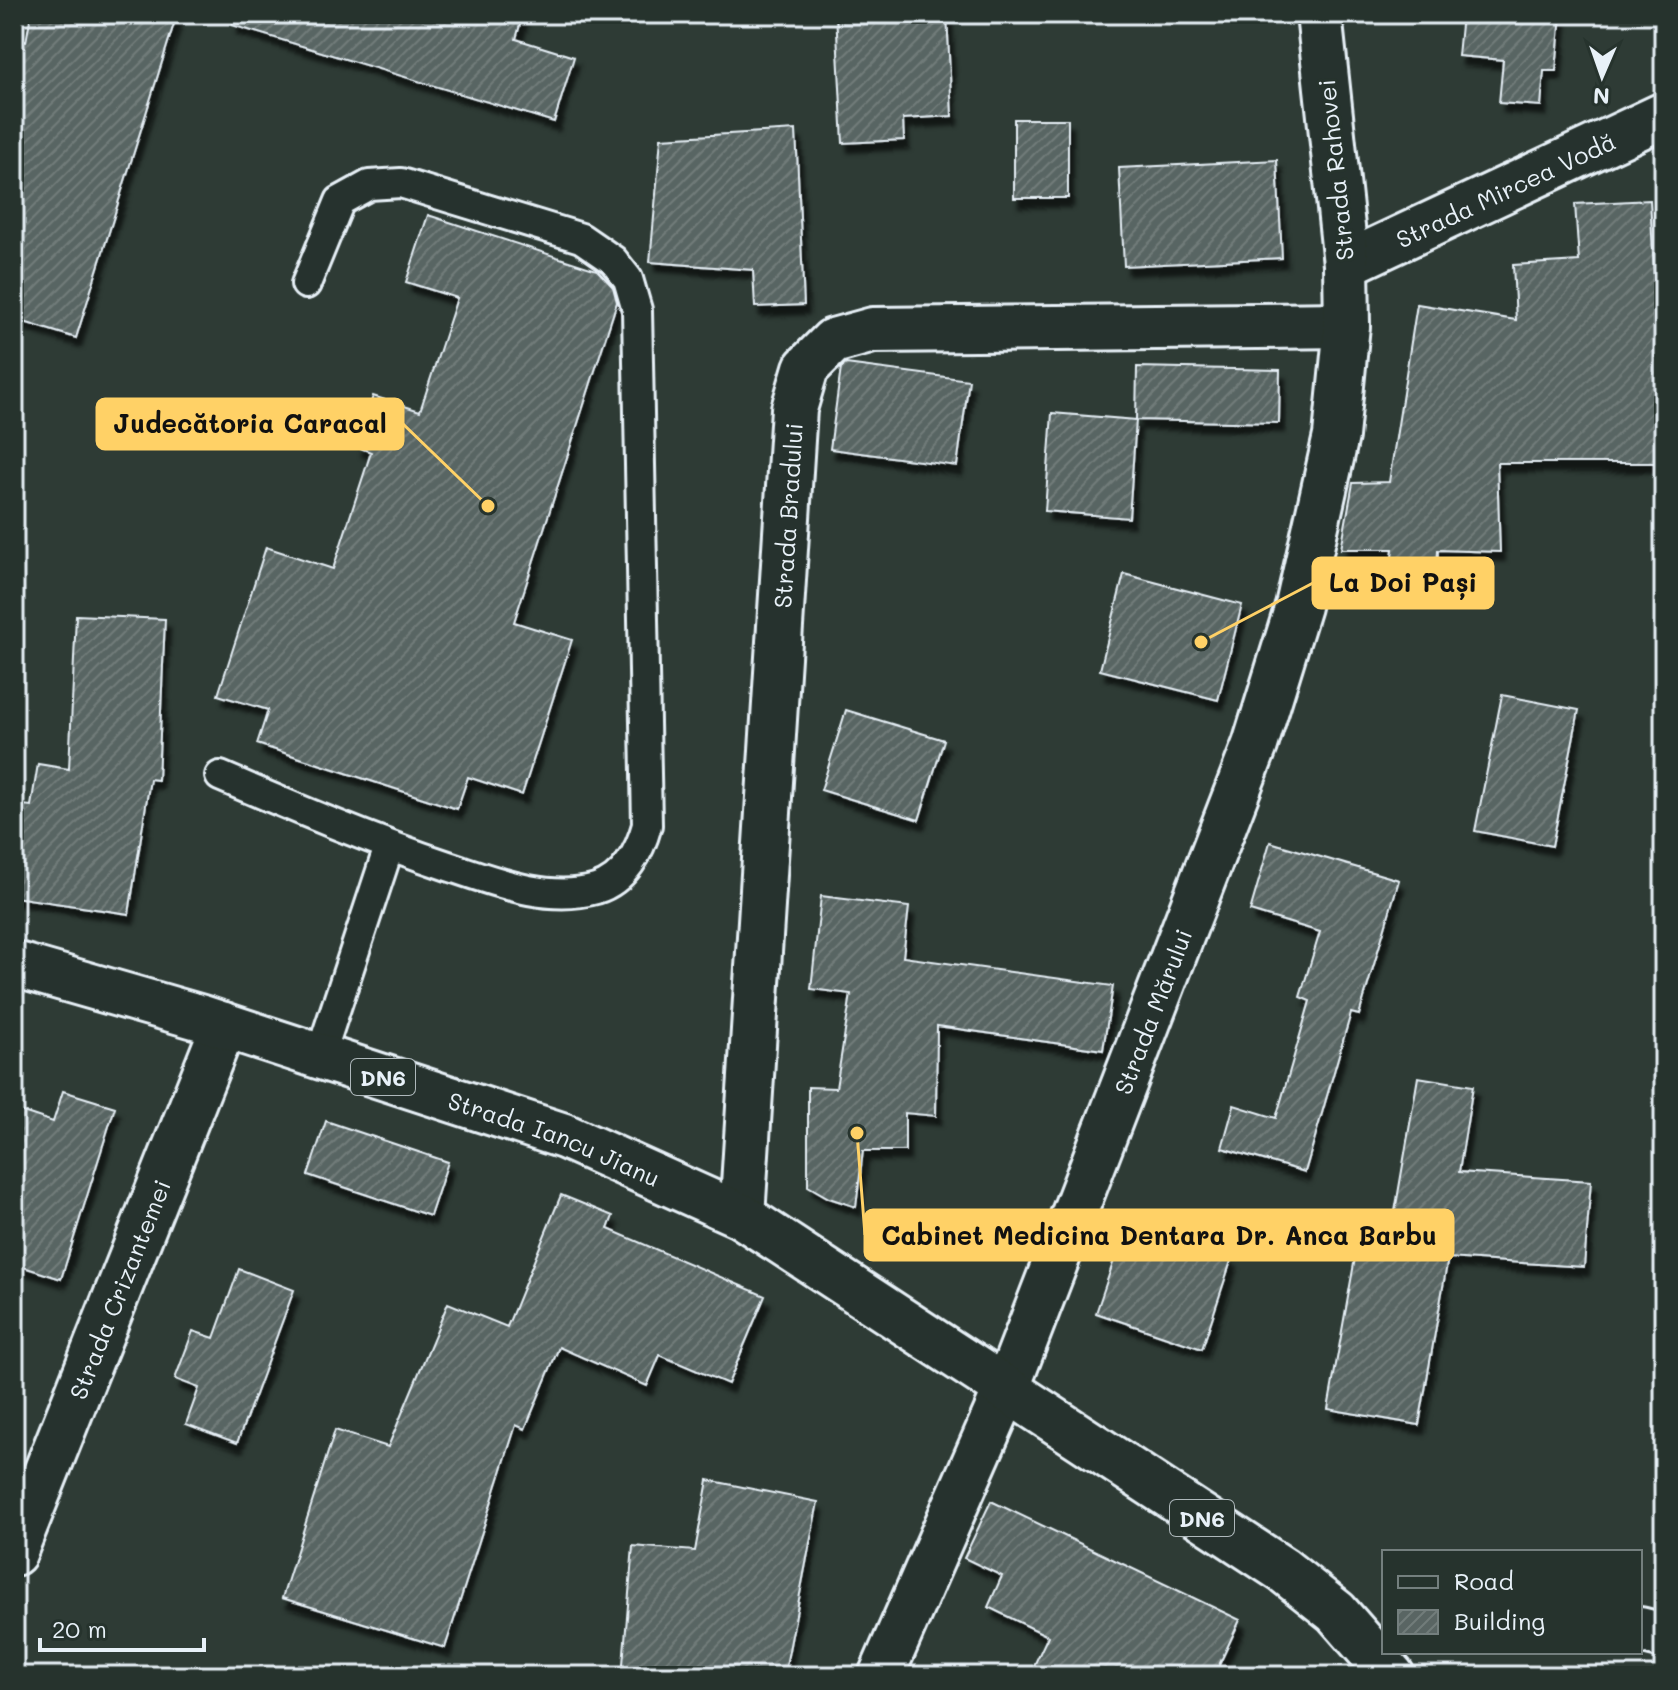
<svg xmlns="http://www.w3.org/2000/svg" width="1678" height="1690" viewBox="0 0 1678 1690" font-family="Mali,sans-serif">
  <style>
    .building { fill: url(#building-hatch); stroke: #e8f1f8; stroke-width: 2; filter: url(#shadow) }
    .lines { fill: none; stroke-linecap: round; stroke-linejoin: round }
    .lane-casing { stroke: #e8f1f8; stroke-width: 34 }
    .street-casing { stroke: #e8f1f8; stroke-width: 50 }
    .secondary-casing { stroke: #e8f1f8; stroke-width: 50 }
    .primary-casing { stroke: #e8f1f8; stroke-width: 50 }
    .lane { stroke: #26332d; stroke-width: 28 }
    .street { stroke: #26332d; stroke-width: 44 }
    .secondary { stroke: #26332d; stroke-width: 44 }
    .primary { stroke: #26332d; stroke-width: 44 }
    .labels { text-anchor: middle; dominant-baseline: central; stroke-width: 6; stroke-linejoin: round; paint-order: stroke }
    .shield { fill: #26332d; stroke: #aeb8bb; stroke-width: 2 }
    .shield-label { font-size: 22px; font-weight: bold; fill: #e8f1f8 }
    .street-label { font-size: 24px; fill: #e8f1f8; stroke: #26332d }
    .leader { fill: none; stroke: #ffd166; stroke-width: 3 }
    .callout-dot { fill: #ffd166; stroke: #26332d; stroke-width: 3 }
    .callout { fill: #ffd166; stroke: #ffd166; stroke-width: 3 }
    .callout-label { font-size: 26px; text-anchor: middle; font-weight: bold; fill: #111 }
  </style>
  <defs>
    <pattern id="building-hatch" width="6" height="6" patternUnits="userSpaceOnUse" patternTransform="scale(2)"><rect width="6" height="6" fill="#596563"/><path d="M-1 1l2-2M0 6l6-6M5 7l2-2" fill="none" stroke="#717c7a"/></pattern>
    <filter id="shadow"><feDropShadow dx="5" dy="9" stdDeviation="2" flood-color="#0009"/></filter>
  </defs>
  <rect width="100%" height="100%" fill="#2e3b35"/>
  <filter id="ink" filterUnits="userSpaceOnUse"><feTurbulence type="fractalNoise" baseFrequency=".0125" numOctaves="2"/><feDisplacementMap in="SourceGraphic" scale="16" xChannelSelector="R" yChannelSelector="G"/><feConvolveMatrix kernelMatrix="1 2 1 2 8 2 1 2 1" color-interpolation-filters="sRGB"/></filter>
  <g filter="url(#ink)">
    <path class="building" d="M31,14H177L76,338L14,319V38L26,42Z
      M234,14H523L516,39L574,57L554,122L232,25Z
      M836,14H947L952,116L903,119L904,140L843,143Z
      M1462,14H1561L1556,71H1544L1541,106L1499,103L1503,60L1458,56Z
      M1014,119H1068V198H1014Z
      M796,130L804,305L755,307L753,270L650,262L661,138Z
      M1277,160L1282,258L1124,266L1119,168Z
      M1650,200L1659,352H1664V463H1497L1500,552L1438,550L1437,575H1390L1393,549H1341L1353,483L1389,482L1417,304L1516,320L1513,265L1579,261L1575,204Z
      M428,215L597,270L613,287L617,302L514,622L572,640L522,795L468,777L457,809L257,744L268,710L218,695L266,547L333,569L371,452L357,447L373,396L420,411L457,298L406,282Z
      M846,364L969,380L957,466L830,449L841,368Z
      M1137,367L1280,370L1279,423L1136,420Z
      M1052,413L1136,420L1129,518L1045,511Z
      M1124,574L1242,605L1218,700L1100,670Z
      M76,615L165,619L158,780L150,779L129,914L14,897V804L31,806L38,764L69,769Z
      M1502,695L1579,710L1552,846L1475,831Z
      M846,710L944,740L919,820L821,790Z
      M1270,842L1399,880L1359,1015L1351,1013L1305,1172L1222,1148L1234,1105L1276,1118L1310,1001L1300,997L1320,932L1250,911Z
      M821,896L909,907L903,957L1113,986L1103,1050L937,1026L936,1116L905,1113V1151H863L856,1207L829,1198L808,1186V1087L836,1088L851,994L811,989Z
      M1418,1077L1473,1086L1459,1172L1591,1181L1584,1267L1448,1258L1419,1425L1328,1409L1360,1230L1391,1235Z
      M63,1091L115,1107L61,1279L14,1264V1109L53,1122Z
      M326,1121L448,1162L430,1216L308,1175Z
      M561,1195L613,1216L608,1229L765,1296L728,1384L660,1355L647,1386L559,1347L525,1429L516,1425L445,1648L282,1598L335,1430L388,1447L448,1303L507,1327Z
      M1127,1222L1232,1258L1202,1349L1096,1313Z
      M239,1269L294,1290L237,1443L186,1424L199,1388L175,1379L193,1331L214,1338Z
      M708,1480L818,1502L784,1676H622L633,1546L695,1551Z
      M991,1501L1240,1620L1214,1676H1029L1048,1636L988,1607L1002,1576L964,1558Z"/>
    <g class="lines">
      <g class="lane-casing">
        <path id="lane" d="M220,776C295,808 370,840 448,866C494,881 547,903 596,889C625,880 640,851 647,825L637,310L628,279L613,260L581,238L401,183L369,185L340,201L306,284
          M320,1056L389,847"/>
      </g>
      <g class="street-casing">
        <g id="street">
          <path id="s1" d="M1346,264L1664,115"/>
          <path id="s2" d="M14,1553L224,1025"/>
          <path d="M1640,1630L1664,1636"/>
        </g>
      </g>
      <g class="secondary-casing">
        <g id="secondary">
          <path id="s3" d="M742,1216L794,409L806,368L833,341L873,330L1347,325"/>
          <path id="s4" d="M881,1676L1006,1390L1255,745L1298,606L1336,436L1347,325L1346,264L1319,14"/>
        </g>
      </g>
      <g class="primary-casing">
        <g id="primary">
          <path id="s5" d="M14,964L202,1018L564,1136L742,1216L1283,1570L1336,1612L1392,1676"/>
        </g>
      </g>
      <use href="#lane" class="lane"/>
      <use href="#street" class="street"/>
      <use href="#secondary" class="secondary"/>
      <use href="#primary" class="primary"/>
    </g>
  </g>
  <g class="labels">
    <g class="shield">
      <rect x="351" y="1059" width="64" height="36" rx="6"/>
      <rect x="1170" y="1500" width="64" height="36" rx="6"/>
    </g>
    <g class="shield-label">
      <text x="383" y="1077">DN6</text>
      <text x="1202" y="1518">DN6</text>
    </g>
    <g class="street-label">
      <text transform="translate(1335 170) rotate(-96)">Strada Rahovei</text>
      <text stroke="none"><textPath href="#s1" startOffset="176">Strada Mircea Vodă</textPath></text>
      <text stroke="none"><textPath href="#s3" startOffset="702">Strada Bradului</textPath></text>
      <text stroke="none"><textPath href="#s4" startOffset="718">Strada Mărului</textPath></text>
      <text stroke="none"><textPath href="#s5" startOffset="568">Strada Iancu Jianu</textPath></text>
      <text stroke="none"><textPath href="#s2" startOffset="284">Strada Crizantemei</textPath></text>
    </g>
  </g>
  <path class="leader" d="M488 506L403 424M1201 642L1313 583M857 1133L865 1235"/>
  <g class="callout-dot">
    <circle cx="488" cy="506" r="8"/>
    <circle cx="1201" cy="642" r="8"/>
    <circle cx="857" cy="1133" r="8"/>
  </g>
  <g class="callout">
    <rect x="97" y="399" width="306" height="50" rx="8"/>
    <rect x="1313" y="558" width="180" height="50" rx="8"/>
    <rect x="865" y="1210" width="588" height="50" rx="8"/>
  </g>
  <g class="callout-label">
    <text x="250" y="433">Judecătoria Caracal</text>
    <text x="1403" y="592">La Doi Pași</text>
    <text x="1159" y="1245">Cabinet Medicina Dentara Dr. Anca Barbu</text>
  </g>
  <rect width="1678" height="1690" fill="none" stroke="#26332d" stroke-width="48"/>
  <rect x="24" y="24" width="1630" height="1642" fill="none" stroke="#e8f1f8" stroke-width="3" filter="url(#ink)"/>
  <rect x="1382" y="1550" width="260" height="104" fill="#26332d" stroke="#747f7e" stroke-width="2"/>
  <rect x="1398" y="1576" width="40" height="12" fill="#26332d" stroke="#747f7e" stroke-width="2"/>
  <text x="1454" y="1590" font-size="24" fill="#e8f1f8">Road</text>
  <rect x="1398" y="1610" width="40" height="24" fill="url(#building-hatch)" stroke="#747f7e" stroke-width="2"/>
  <text x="1454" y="1630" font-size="24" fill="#e8f1f8">Building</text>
  <g transform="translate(1602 76) rotate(182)" stroke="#26332d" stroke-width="6" paint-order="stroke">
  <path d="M0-6L14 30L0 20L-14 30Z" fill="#e8f1f8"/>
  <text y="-12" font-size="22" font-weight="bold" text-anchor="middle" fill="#e8f1f8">N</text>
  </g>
  <path d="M40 1638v12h164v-12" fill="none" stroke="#e8f1f8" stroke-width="4"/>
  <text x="52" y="1638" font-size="24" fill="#e8f1f8" stroke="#26332d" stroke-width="6" paint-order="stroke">20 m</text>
</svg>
